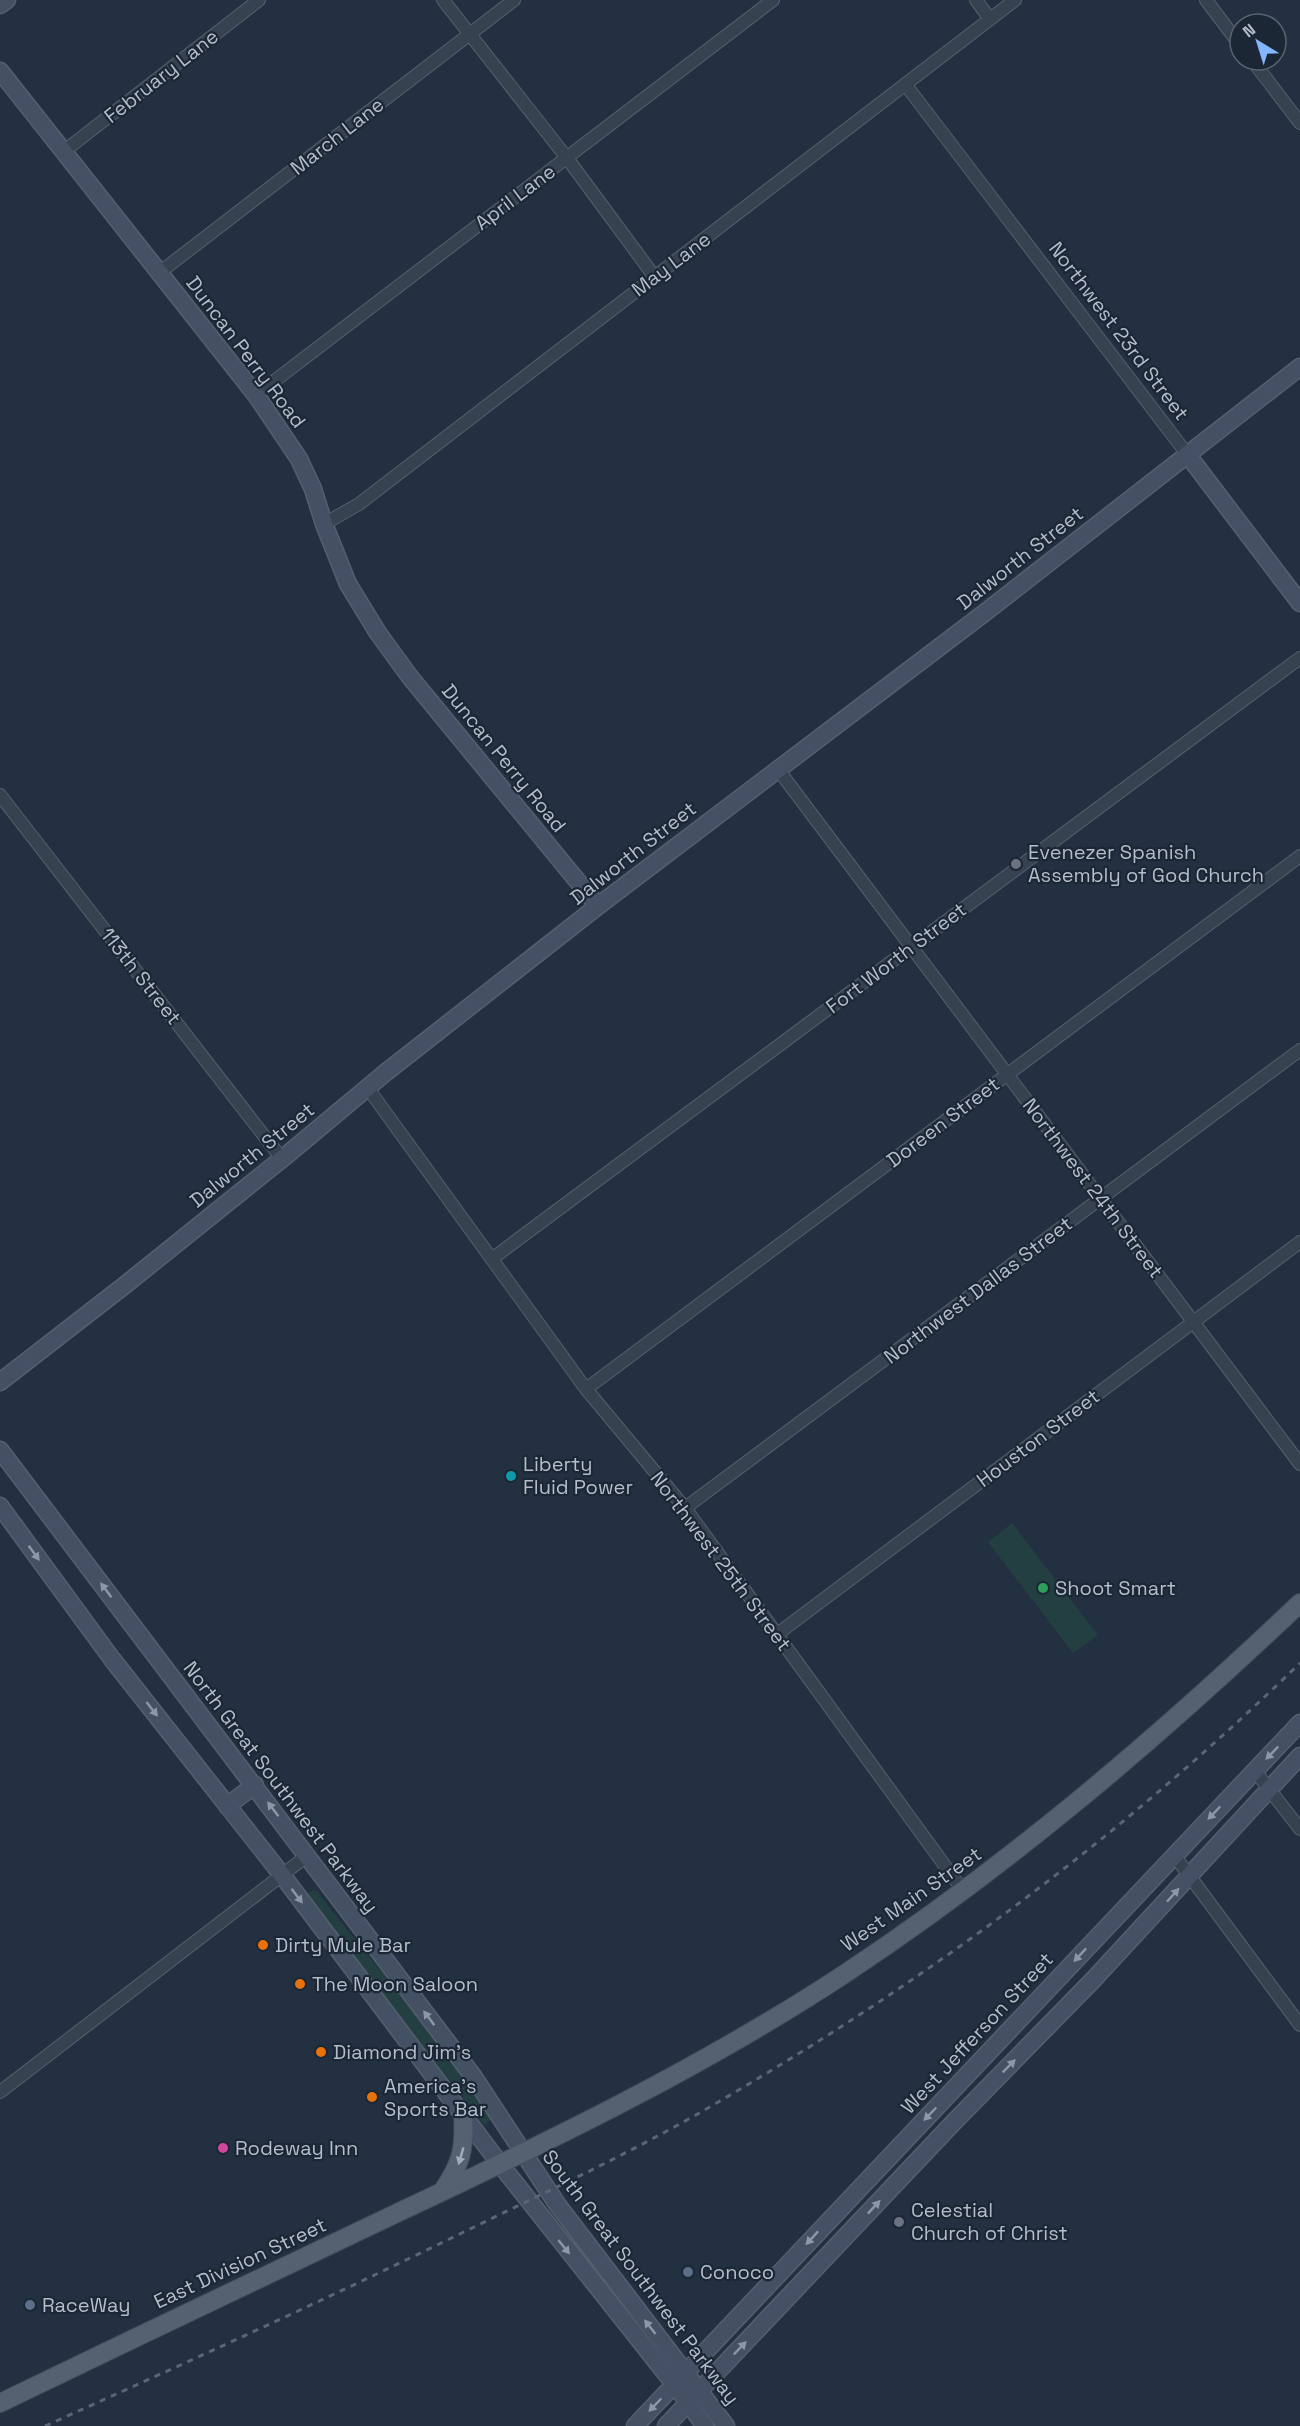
<svg xmlns="http://www.w3.org/2000/svg" width="1300" height="2426" viewBox="0 0 1300 2426" font-family="'Space Grotesk',sans-serif">
  <style>
    .green { fill: #243f42 }
    .lines { fill: none; stroke-linecap: round; stroke-linejoin: round }
    .street-casing { stroke: #55606e; stroke-width: 14 }
    .secondary-casing { stroke: #55606e; stroke-width: 19 }
    .primary-casing { stroke: #404b5a; stroke-width: 20 }
    .street { stroke: #374251; stroke-width: 12 }
    .secondary { stroke: #445164; stroke-width: 16 }
    .primary { stroke: #556171; stroke-width: 18 }
    .rail { stroke: #586678; stroke-width: 3; stroke-dasharray: 6 6; stroke-linecap: butt }
    .oneway { fill: #8c97a7 }
    .oneway2 { fill: #a0abb9 }
    .worship-dot { fill: #6b7280; stroke: #1c2736; stroke-width: 2 }
    .culture-dot { fill: #0f9aa8; stroke: #1c2736; stroke-width: 2 }
    .leisure-dot { fill: #2e9e5b; stroke: #1c2736; stroke-width: 2 }
    .food-dot { fill: #e8710a; stroke: #1c2736; stroke-width: 2 }
    .hotel-dot { fill: #d1479c; stroke: #1c2736; stroke-width: 2 }
    .service-dot { fill: #5c6f8a; stroke: #1c2736; stroke-width: 2 }
    .labels { text-anchor: middle; dominant-baseline: central; stroke-width: 4.5; stroke-linejoin: round; paint-order: stroke }
    .street-label { font-size: 20px; fill: #b3bdcb; stroke: #1c2736 }
    .poi-label { font-size: 20px; fill: #b3bdcb; stroke: #1c2736; text-anchor: start }
  </style>
  <rect width="100%" height="100%" fill="#223041"/>
  <path class="green" d="M1012,1523L1098,1635L1073,1653L988,1542Z
    M313,1890L317,1891C346,1930 377,1966 408,2003C439,2039 465,2080 491,2120L484,2125L432,2058L386,2008L305,1894Z"/>
  <g class="lines">
    <g class="street-casing">
      <path id="street" d="M443,0L567,158L654,276
        M976,0L990,19
        M1206,0L1240,45
        M1252,60L1300,123
        M905,84L1187,454
        M63,152L259,0
        M159,273L514,0
        M256,395L773,0
        M324,524L359,504L1015,0
        M777,768L1300,1464
        M0,795L282,1159
        M367,1087L586,1389L685,1508L964,1892
        M493,1258L1300,658
        M586,1389L1300,856
        M685,1508L1300,1050
        M776,1635L1300,1242
        M1255,1771L1300,1829
        M1174,1855L1300,2025
        M0,2092L308,1855"/>
    </g>
    <g class="secondary-casing">
      <path id="secondary" d="M0,5L7,0
        M0,71L256,395L299,459L313,489L324,524L348,584L378,633L410,677L598,906
        M1187,454L1300,603
        M0,1382L125,1285L288,1154L385,1073L598,906L983,614L1300,367
        M0,1450L473,2076L557,2204L726,2426
        M0,1506L112,1659L282,1875L500,2164L675,2385L705,2426
        M227,1806L255,1785
        M635,2426L1300,1723
        M666,2426L953,2123L1093,1980L1300,1756"/>
    </g>
    <g class="primary-casing">
      <path id="primary" d="M442,2192C461,2164 465,2150 463,2116
        M0,2403C132,2339 265,2276 397,2213C550,2141 705,2066 846,1973C1009,1865 1158,1738 1300,1603"/>
    </g>
    <use href="#street" class="street"/>
    <use href="#secondary" class="secondary"/>
    <use href="#primary" class="primary"/>
    <path class="rail" d="M45,2426C188,2362 329,2298 470,2229C548,2191 626,2155 701,2112C920,1986 1119,1839 1300,1663"/>
  </g>
  <defs><path id="oneway-solid" d="M-6-.8H1V-3.2L6.5 0L1 3.2V.8H-6Z" transform="scale(1.5)"/></defs>
  <g class="oneway">
    <use href="#oneway-solid" transform="translate(34 1553) rotate(54)"/>
    <use href="#oneway-solid" transform="translate(106 1590) rotate(-127)"/>
    <use href="#oneway-solid" transform="translate(152 1709) rotate(52)"/>
    <use href="#oneway-solid" transform="translate(1272 1753) rotate(134)"/>
    <use href="#oneway-solid" transform="translate(273 1809) rotate(-127)"/>
    <use href="#oneway-solid" transform="translate(1214 1813) rotate(134)"/>
    <use href="#oneway-solid" transform="translate(1173 1895) rotate(-48)"/>
    <use href="#oneway-solid" transform="translate(297 1896) rotate(53)"/>
    <use href="#oneway-solid" transform="translate(1080 1955) rotate(133)"/>
    <use href="#oneway-solid" transform="translate(429 2018) rotate(-127)"/>
    <use href="#oneway-solid" transform="translate(1009 2066) rotate(-45)"/>
    <use href="#oneway-solid" transform="translate(930 2114) rotate(134)"/>
    <use href="#oneway-solid" transform="translate(874 2207) rotate(-47)"/>
    <use href="#oneway-solid" transform="translate(812 2238) rotate(133)"/>
    <use href="#oneway-solid" transform="translate(564 2247) rotate(51)"/>
    <use href="#oneway-solid" transform="translate(650 2327) rotate(-128)"/>
    <use href="#oneway-solid" transform="translate(740 2348) rotate(-46)"/>
    <use href="#oneway-solid" transform="translate(655 2405) rotate(134)"/>
  </g>
  <use class="oneway2" href="#oneway-solid" transform="translate(461 2156) rotate(106)"/>
  <g class="worship-dot">
    <circle cx="1016" cy="864" r="6"/>
    <circle cx="899" cy="2222" r="6"/>
  </g>
  <circle class="culture-dot" cx="511" cy="1476" r="6"/>
  <circle class="leisure-dot" cx="1043" cy="1588" r="6"/>
  <g class="food-dot">
    <circle cx="263" cy="1945" r="6"/>
    <circle cx="300" cy="1984" r="6"/>
    <circle cx="321" cy="2052" r="6"/>
    <circle cx="372" cy="2097" r="6"/>
  </g>
  <circle class="hotel-dot" cx="223" cy="2148" r="6"/>
  <g class="service-dot">
    <circle cx="688" cy="2272" r="6"/>
    <circle cx="30" cy="2305" r="6"/>
  </g>
  <g class="labels">
    <g class="street-label">
      <text transform="translate(161 76) rotate(-38)">February Lane</text>
      <text transform="translate(337 136) rotate(-38)">March Lane</text>
      <text transform="translate(515 197) rotate(-37)">April Lane</text>
      <text transform="translate(671 264) rotate(-37)">May Lane</text>
      <text transform="translate(1119 331) rotate(53)">Northwest 23rd Street</text>
      <text transform="translate(246 352) rotate(53)">Duncan Perry Road</text>
      <text transform="translate(1020 558) rotate(-38)">Dalworth Street</text>
      <text transform="translate(504 758) rotate(51)">Duncan Perry Road</text>
      <text transform="translate(633 853) rotate(-38)">Dalworth Street</text>
      <text transform="translate(896 958) rotate(-37)">Fort Worth Street</text>
      <text transform="translate(141 976) rotate(52)">113th Street</text>
      <text transform="translate(943 1122) rotate(-37)">Doreen Street</text>
      <text transform="translate(252 1155) rotate(-39)">Dalworth Street</text>
      <text transform="translate(1093 1188) rotate(53)">Northwest 24th Street</text>
      <text transform="translate(978 1290) rotate(-37)">Northwest Dallas Street</text>
      <text transform="translate(1038 1438) rotate(-37)">Houston Street</text>
      <text transform="translate(721 1561) rotate(53)">Northwest 25th Street</text>
      <text transform="translate(281 1787) rotate(53)">North Great Southwest Parkway</text>
      <text transform="translate(911 1899) rotate(-35)">West Main Street</text>
      <text transform="translate(977 2033) rotate(-47)">West Jefferson Street</text>
      <text transform="translate(240 2263) rotate(-25)">East Division Street</text>
      <text transform="translate(641 2277) rotate(53)">South Great Southwest Parkway</text>
    </g>
    <g class="poi-label">
      <text x="1028" y="852">Evenezer Spanish<tspan x="1028" dy="23">Assembly of God Church</tspan></text>
      <text x="523" y="1464">Liberty<tspan x="523" dy="23">Fluid Power</tspan></text>
      <text x="1055" y="1588">Shoot Smart</text>
      <text x="275" y="1945">Dirty Mule Bar</text>
      <text x="312" y="1984">The Moon Saloon</text>
      <text x="333" y="2052">Diamond Jim's</text>
      <text x="384" y="2086">America's<tspan x="384" dy="23">Sports Bar</tspan></text>
      <text x="235" y="2148">Rodeway Inn</text>
      <text x="911" y="2210">Celestial<tspan x="911" dy="23">Church of Christ</tspan></text>
      <text x="700" y="2272">Conoco</text>
      <text x="42" y="2305">RaceWay</text>
    </g>
  </g>
  <g transform="translate(1258 42) rotate(322)"><circle r="28" fill="#1c2736" stroke="#586372" stroke-width="1.5"/>
  <path d="M0-4.5L10 22L0 15L-10 22Z" fill="#84b5ff"/>
  <text y="-9" font-size="16" font-weight="bold" text-anchor="middle" fill="#b3bdcb">N</text>
  </g>
</svg>
